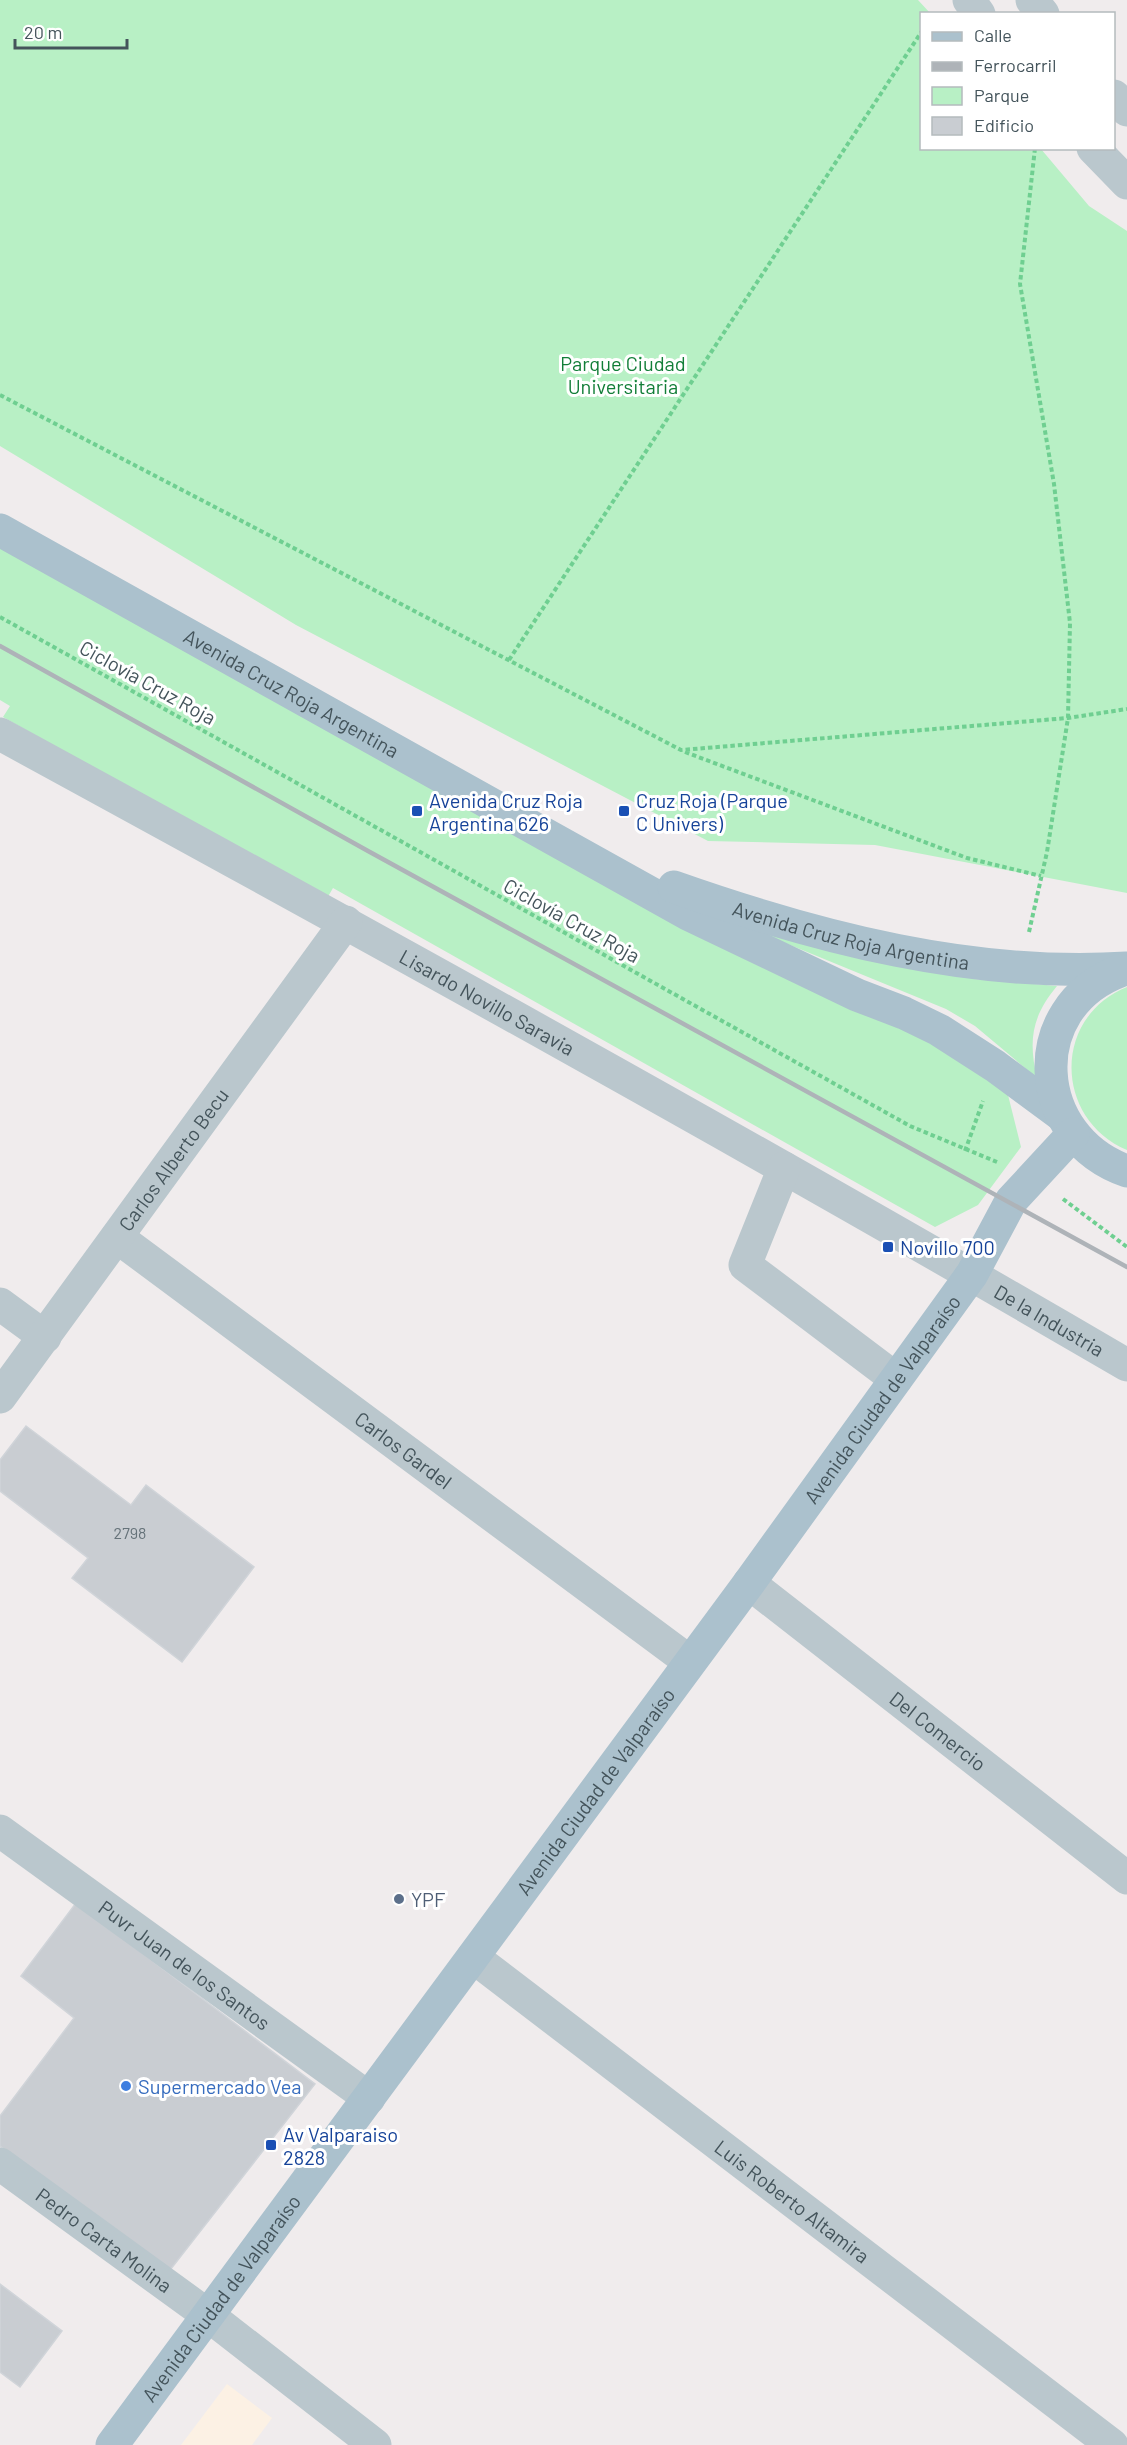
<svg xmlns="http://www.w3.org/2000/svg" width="1127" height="2445" viewBox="0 0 1127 2445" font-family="Barlow,sans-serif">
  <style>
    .commercial { fill: #fcf1e4 }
    .green { fill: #b8f0c5 }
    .building { fill: #c9cdd2; stroke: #d0d4d9; stroke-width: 1.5 }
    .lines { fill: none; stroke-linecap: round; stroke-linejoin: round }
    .path { stroke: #6fcf91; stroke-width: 4; stroke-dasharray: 4.5 3; stroke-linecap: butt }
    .minor { stroke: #bac7cd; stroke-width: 33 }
    .major { stroke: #abc1cd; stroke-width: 33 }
    .rail { stroke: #aeb3b8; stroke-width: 4.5 }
    .transit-dot { fill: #1a4fb4; stroke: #fff; stroke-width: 2 }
    .service-dot { fill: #5c6f8a; stroke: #fff; stroke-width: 2 }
    .shop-dot { fill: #3f7fe0; stroke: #fff; stroke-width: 2 }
    .labels { text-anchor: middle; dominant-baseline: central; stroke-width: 6; stroke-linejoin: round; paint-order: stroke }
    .number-label { font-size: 16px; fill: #657279 }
    .park-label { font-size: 20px; fill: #127e38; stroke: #fff }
    .street-label { font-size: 20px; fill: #44545b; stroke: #fff }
    .transit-label { font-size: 20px; fill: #164399; stroke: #fff; text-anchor: start }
    .service-label { font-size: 20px; fill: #4e5e75; stroke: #fff; text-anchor: start }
    .shop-label { font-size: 20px; fill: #366cbe; stroke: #fff; text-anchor: start }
  </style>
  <rect width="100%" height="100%" fill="#f0eced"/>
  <path class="commercial" d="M227,2384L272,2418L252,2445H181Z"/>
  <path class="green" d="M0,0H918L930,13L922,14V148L1041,149L1089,206L1127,231V893L875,845L708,841L296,625L0,446Z
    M0,546L928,1033L1008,1095L1021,1147L978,1205L935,1227L333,888L326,900L3,717L10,706L0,700Z
    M712,913L974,979L1057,986C1032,1016 1028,1040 1037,1078L975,1026L946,1009Z
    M1127,987V1150C1054,1119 1052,1017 1127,987Z"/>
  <path class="building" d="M26,1426L131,1505L146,1485L254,1567L182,1662L72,1578L88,1558L0,1491V1460Z
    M76,1903L315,2084L167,2274L0,2146V2116L74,2018L21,1976Z
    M0,2284L62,2331L20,2387L0,2372Z"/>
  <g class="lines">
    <path class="path" d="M0,395L681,750L1068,718L1127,709
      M0,617L910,1126L997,1162
      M509,660L922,31
      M685,752L967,858L1041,876
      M1029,932L1047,852L1068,718L1070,623L1054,484L1020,284L1035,148
      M965,1151L983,1101
      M1063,1199L1127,1247"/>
    <g class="minor">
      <path d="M969,0L979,14"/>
      <path d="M1032,0L1043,14"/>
      <path d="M1114,96L1127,110"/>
      <path d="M1093,148L1127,183"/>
      <path id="s1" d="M0,734C378,940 755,1148 1127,1365"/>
      <path d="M784,1168L745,1265L896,1379"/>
      <path id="s2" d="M117,1237L690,1662"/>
      <path d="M0,1304L45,1337"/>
      <path id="s3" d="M0,1397L346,922"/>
      <path id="s4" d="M749,1583L1127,1878"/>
      <path id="s5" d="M0,1831L369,2098"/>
      <path id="s6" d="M473,1957L1112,2445"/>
      <path id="s7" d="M0,2164L209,2316L375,2445"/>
    </g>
    <g class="major">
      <path id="s8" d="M0,530L688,914L857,995L904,1013L939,1030L995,1066L1060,1114"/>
      <path id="s9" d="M674,887C819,938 973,978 1127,968"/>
      <path d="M1120,971C1022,1008 1032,1138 1127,1171"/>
      <path id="s10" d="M112,2445L749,1583L972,1274L1011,1201L1073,1134"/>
    </g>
    <path class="rail" d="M0,646L368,851L1127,1267"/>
  </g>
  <g class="transit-dot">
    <rect x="411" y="805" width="12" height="12" rx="3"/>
    <rect x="618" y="805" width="12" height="12" rx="3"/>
    <rect x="882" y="1241" width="12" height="12" rx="3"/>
    <rect x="265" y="2139" width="12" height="12" rx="3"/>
  </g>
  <circle class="service-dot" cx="399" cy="1899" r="6"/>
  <circle class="shop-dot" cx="126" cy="2086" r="6"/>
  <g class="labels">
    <g class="number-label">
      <text x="130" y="1532">2798</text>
    </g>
    <g class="park-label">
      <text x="623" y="363">Parque Ciudad<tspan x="623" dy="23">Universitaria</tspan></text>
    </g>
    <g class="street-label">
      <text transform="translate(148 682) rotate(29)">Ciclovía Cruz Roja</text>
      <text stroke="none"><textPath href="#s8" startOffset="334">Avenida Cruz Roja Argentina</textPath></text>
      <text transform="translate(572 920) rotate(29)">Ciclovía Cruz Roja</text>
      <text stroke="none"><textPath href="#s9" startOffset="184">Avenida Cruz Roja Argentina</textPath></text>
      <text stroke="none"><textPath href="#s1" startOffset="556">Lisardo Novillo Saravia</textPath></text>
      <text stroke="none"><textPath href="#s3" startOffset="294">Carlos Alberto Becu</textPath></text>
      <text stroke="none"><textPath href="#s1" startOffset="1202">De la Industria</textPath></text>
      <text stroke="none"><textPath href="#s10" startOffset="1299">Avenida Ciudad de Valparaíso</textPath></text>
      <text stroke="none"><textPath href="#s2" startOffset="357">Carlos Gardel</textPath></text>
      <text stroke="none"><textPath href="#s4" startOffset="240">Del Comercio</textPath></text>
      <text stroke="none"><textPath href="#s10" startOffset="813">Avenida Ciudad de Valparaíso</textPath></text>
      <text stroke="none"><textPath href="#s5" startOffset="228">Puvr Juan de los Santos</textPath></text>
      <text stroke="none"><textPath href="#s6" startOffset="402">Luis Roberto Altamira</textPath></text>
      <text stroke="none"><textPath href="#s7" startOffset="129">Pedro Carta Molina</textPath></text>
      <text stroke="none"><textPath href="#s10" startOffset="183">Avenida Ciudad de Valparaíso</textPath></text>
    </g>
    <g class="transit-label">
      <text x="429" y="800">Avenida Cruz Roja<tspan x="429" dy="23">Argentina 626</tspan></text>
      <text x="636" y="800">Cruz Roja (Parque<tspan x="636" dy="23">C Univers)</tspan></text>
      <text x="900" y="1247">Novillo 700</text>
      <text x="283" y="2134">Av Valparaiso<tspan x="283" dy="23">2828</tspan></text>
    </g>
    <g class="service-label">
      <text x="411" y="1899">YPF</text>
    </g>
    <g class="shop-label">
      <text x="138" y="2086">Supermercado Vea</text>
    </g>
  </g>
  <rect x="920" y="12" width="195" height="138" fill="#ffffff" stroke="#b4bbbd" stroke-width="1.5"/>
  <rect x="932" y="32" width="30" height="9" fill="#abc1cd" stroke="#b4bbbd" stroke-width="1.5"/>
  <text x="974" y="42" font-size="18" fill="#44545b">Calle</text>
  <rect x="932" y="62" width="30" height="9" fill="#aeb3b8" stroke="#b4bbbd" stroke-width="1.5"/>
  <text x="974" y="72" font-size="18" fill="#44545b">Ferrocarril</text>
  <rect x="932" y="87" width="30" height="18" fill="#b8f0c5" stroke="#b4bbbd" stroke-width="1.5"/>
  <text x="974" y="102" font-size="18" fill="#44545b">Parque</text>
  <rect x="932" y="117" width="30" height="18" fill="#c9cdd2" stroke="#b4bbbd" stroke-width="1.5"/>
  <text x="974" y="132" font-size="18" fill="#44545b">Edificio</text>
  <path d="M15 39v9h112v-9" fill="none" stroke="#44545b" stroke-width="3"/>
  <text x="24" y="39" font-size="18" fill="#44545b" stroke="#ffffff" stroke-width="4.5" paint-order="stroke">20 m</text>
</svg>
